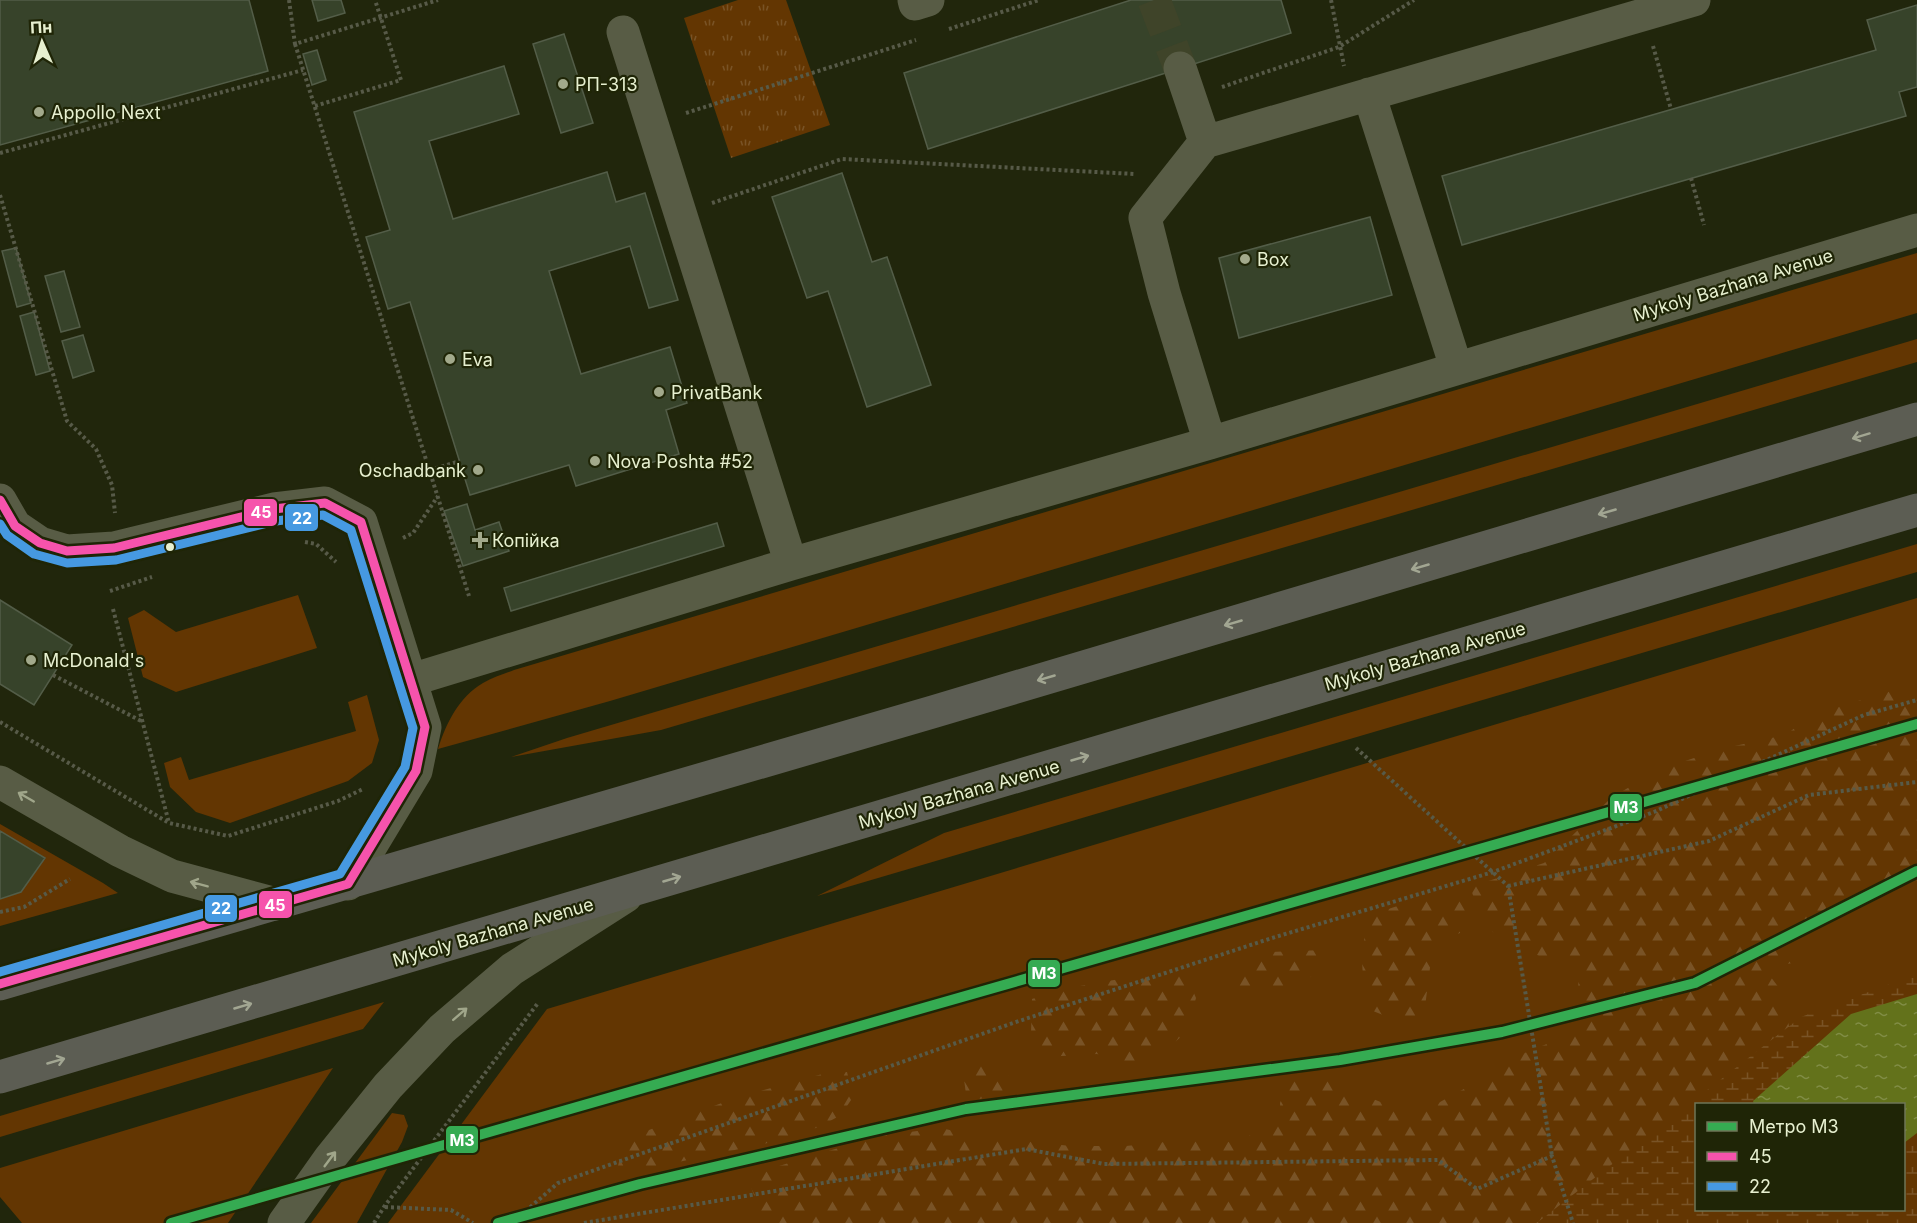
<svg xmlns="http://www.w3.org/2000/svg" width="1917" height="1223" viewBox="0 0 1917 1223" font-family="Inter,sans-serif">
  <style>
    .grass { fill: #633602; fill-rule: evenodd }
    .forest { fill: url(#forest-firs) }
    .wetland { fill: url(#wetland-marsh); fill-rule: evenodd }
    .park { fill: url(#park-tufts) }
    .water { fill: url(#water-ripples) }
    .building { fill: #37432a; stroke: #535d48; stroke-width: 1.5 }
    .lines { fill: none; stroke-linecap: round; stroke-linejoin: round }
    .minor-tunnel { stroke: #3f4429; stroke-width: 33; stroke-dasharray: 33 16; stroke-linecap: butt }
    .path { stroke: #575a48; stroke-width: 4; stroke-dasharray: 3 3; stroke-linecap: butt }
    .minor { stroke: #585c45; stroke-width: 33 }
    .highway { stroke: #5c5d53; stroke-width: 33 }
    .bus-1-casing { stroke: #1f2506; stroke-width: 14 }
    .bus-2-casing { stroke: #1f2506; stroke-width: 14 }
    .bus-1 { stroke: #f653ac; stroke-width: 9 }
    .bus-2 { stroke: #4699e1; stroke-width: 9 }
    .metro-1-casing { stroke: #1f2506; stroke-width: 15 }
    .metro-1 { stroke: #35ab52; stroke-width: 10 }
    .oneway { stroke: #a2a692 }
    .oneway2 { stroke: #a0a68a }
    .poi-dot { fill: #a2a98b; stroke: #1f2506; stroke-width: 2 }
    .bus-dot { fill: #e7f0d0; stroke: #1f2506; stroke-width: 2 }
    .labels { text-anchor: middle; dominant-baseline: central; stroke-width: 4.5; stroke-linejoin: round; paint-order: stroke }
    .poi-label { font-size: 18px; fill: #e7f0d0; stroke: #1f2506; text-anchor: start }
    .street-label { font-size: 18px; fill: #e7f0d0; stroke: #1f2506 }
    .line-badge { stroke: #1f2506; stroke-width: 2 }
    .badge-label { font-size: 16px; text-anchor: middle; font-weight: bold; fill: #fff }
  </style>
  <defs>
    <pattern id="forest-firs" width="22" height="20" patternUnits="userSpaceOnUse" patternTransform="scale(1.5)"><rect width="22" height="20" fill="#633602"/><path d="M5 1l3.5 6h-7zM16 11l3.5 6h-7z" fill="#795326"/></pattern>
    <pattern id="wetland-marsh" width="20" height="14" patternUnits="userSpaceOnUse" patternTransform="scale(1.5)"><rect width="20" height="14" fill="#633602"/><path d="M1 5h8M5 5V1M11 12h8M15 12V8" fill="none" stroke="#795326"/></pattern>
    <pattern id="park-tufts" width="24" height="20" patternUnits="userSpaceOnUse" patternTransform="scale(1.5)"><rect width="24" height="20" fill="#633602"/><path d="M3 7l-1-3M5 7V3M7 7l1-3M15 17l-1-3M17 17v-4M19 17l1-3" fill="none" stroke="#795326"/></pattern>
    <pattern id="water-ripples" width="26" height="14" patternUnits="userSpaceOnUse" patternTransform="scale(1.5)"><rect width="26" height="14" fill="#63721b"/><path d="M2 4q2-2 4 0t4 0M15 11q2-2 4 0t4 0" fill="none" stroke="#818d46"/></pattern>
  </defs>
  <rect width="100%" height="100%" fill="#21260c"/>
  <path class="grass" d="M1917,253V313L610,701L438,749C446,723 459,697 483,683C493,677 504,674 514,670Z
    M1917,339V362L661,730L511,757L567,738Z
    M1917,544V572L817,896L944,833Z
    M298,595L317,648L176,692L143,677L128,618L144,610L176,632Z
    M1917,598V1223H388L547,1009ZM1696,1104H1904V1210H1696Z
    M367,695L379,740L372,763L348,781L230,823L196,812L170,787L164,763L181,757L189,780L356,731L348,702Z
    M0,824L103,883L118,893L0,926Z
    M384,1002L363,1029L0,1137V1116Z
    M333,1068L228,1223H22L0,1197V1168Z
    M392,1113L404,1115L408,1126L402,1142L357,1223H311Z"/>
  <path class="forest" d="M1917,686V881L1830,901L1793,963L1764,968L1782,992L1791,1036L1696,1104V1210H1904L1917,1223H764L750,1184L760,1174L779,1166L878,1136L941,1128L976,1136L1071,1146H1126L1174,1141L1238,1142L1281,1118L1280,1103L1289,1081L1325,1076L1345,1094L1373,1099L1396,1108H1429L1484,1078L1520,1055L1564,1037L1577,995L1581,962L1541,957L1485,928L1470,887L1544,863L1611,798L1658,770L1721,749L1785,735L1815,714L1894,690Z
    M1467,895L1470,906L1460,933L1433,944L1425,1007L1417,1020L1393,1019L1373,1011C1370,1000 1364,987 1363,975C1361,957 1362,932 1374,918C1388,902 1446,897 1467,895Z
    M1324,950L1318,973L1282,992L1232,987L1243,960L1267,952Z
    M1185,972L1196,998L1187,1031L1172,1045L1129,1064L1097,1054L1044,1057L1031,1034L1032,999C1081,982 1134,977 1185,972Z
    M979,1065L1006,1067L1011,1083L1000,1093L973,1101L966,1094L963,1072Z
    M847,1072L853,1097L841,1115L819,1127L772,1142L636,1171L618,1166L624,1141L630,1137L738,1097L826,1073Z"/>
  <path class="wetland" d="M1917,974V1223H1527L1538,1222L1801,1017ZM1696,1104H1904V1210H1696Z"/>
  <path class="park" d="M738,0H786L830,125L731,158L684,18Z"/>
  <path class="water" d="M1917,994V1133L1904,1143V1104H1754L1753,1101L1851,1014Z"/>
  <path class="building" d="M0,0H249L268,71L0,145Z
    M312,0H341L345,13L318,21Z
    M1131,0H1281L1291,33L928,149L904,73Z
    M1917,5V87L1899,92L1906,116L1462,245L1442,176L1876,50L1867,20Z
    M564,34L593,123L561,133L533,44Z
    M317,50L326,80L312,85L303,54Z
    M504,66L519,114L429,141L453,219L607,172L616,202L645,193L678,300L649,308L630,246L549,271L581,374L670,347L687,403L666,410L679,454L576,486L569,465L470,495L410,302L388,309L366,237L390,230L354,112Z
    M842,173L872,262L887,257L931,385L867,407L828,291L807,298L772,197Z
    M1370,217L1392,295L1239,338L1219,258Z
    M16,248L31,303L17,307L2,251Z
    M64,271L80,327L61,332L45,276Z
    M34,312L50,371L36,375L20,316Z
    M83,335L94,371L73,378L62,341Z
    M467,504L475,530L499,522L509,551L463,566L444,511Z
    M717,523L724,546L511,611L504,588Z
    M0,600L72,645L34,705L0,684Z
    M0,831L45,858L21,892L0,899Z"/>
  <g class="lines">
    <path class="minor-tunnel" d="M1154,0L1180,68"/>
    <path class="path" d="M289,0L295,44L438,0
      M1331,0L1344,66
      M949,29L1039,0
      M295,44L469,596
      M1653,46L1671,109
      M1222,87L1339,47L1414,0
      M315,106L401,80L375,0
      M686,113L916,40
      M0,153L303,70
      M1691,178L1704,225
      M0,195L67,421L96,449L112,485L115,513
      M712,203L842,159L1135,174
      M430,470L460,461
      M403,538L413,533L438,496
      M305,542L316,544L336,562
      M110,591L152,577
      M113,609L169,823
      M53,675L143,722
      M0,722L169,823L228,836L338,801L363,789
      M1356,748L1508,886L1552,1156
      M1508,886L1709,841L1809,795L1917,782
      M0,912L24,907L70,879
      M385,1207L451,1210L473,1223
      M374,1223L384,1207L538,1003
      M512,1223L558,1183L1013,1023L1272,938L1493,872L1654,812L1864,715L1917,700
      M584,1223L1026,1149L1104,1164L1438,1160L1477,1189L1552,1156L1573,1223"/>
    <path class="minor" d="M914,0L915,4L928,0
      M623,32L791,564
      M1180,68L1205,142
      M1369,94L1456,367
      M1210,443L1164,293L1145,218L1205,142L1694,0
      M0,500L15,526L40,543L67,551L114,548L274,509L325,503L361,522L425,727L416,771L348,884
      M411,680L791,564L1210,443L1917,230
      M0,782L120,851L172,876L276,904
      M284,1223L330,1158L388,1086L442,1029L512,969L626,896"/>
    <path class="highway" d="M0,984C640,798 1279,612 1917,419
      M0,1077L1917,510"/>
    <g class="bus-1-casing">
      <path id="bus-1" d="M0,500L15,526L40,543L67,551L114,548L274,509L325,503L361,522L425,727L416,771L348,884L0,984"/>
    </g>
    <g class="bus-2-casing">
      <path id="bus-2" d="M0,524L7,535L34,554L67,563L116,560L276,521L323,515L351,530L413,728L405,767L340,874L0,972"/>
    </g>
    <use href="#bus-1" class="bus-1"/>
    <use href="#bus-2" class="bus-2"/>
    <g class="metro-1-casing">
      <path id="metro-1" d="M171,1223L1917,724
        M498,1223L640,1184L966,1109L1340,1060L1502,1032L1695,983L1917,871"/>
    </g>
    <use href="#metro-1" class="metro-1"/>
  </g>
  <defs><path id="oneway-shaft" d="M-6 0H5M1.5-3L5.5 0L1.5 3" fill="none" stroke-width="1.6" stroke-linecap="round" stroke-linejoin="round" transform="scale(1.5)"/></defs>
  <g class="oneway">
    <use href="#oneway-shaft" transform="translate(1861 436) rotate(163)"/>
    <use href="#oneway-shaft" transform="translate(1607 512) rotate(164)"/>
    <use href="#oneway-shaft" transform="translate(1420 567) rotate(164)"/>
    <use href="#oneway-shaft" transform="translate(1233 623) rotate(164)"/>
    <use href="#oneway-shaft" transform="translate(1046 678) rotate(164)"/>
    <use href="#oneway-shaft" transform="translate(1080 758) rotate(-16)"/>
    <use href="#oneway-shaft" transform="translate(672 879) rotate(-16)"/>
    <use href="#oneway-shaft" transform="translate(243 1006) rotate(-16)"/>
    <use href="#oneway-shaft" transform="translate(56 1061) rotate(-16)"/>
  </g>
  <g class="oneway2">
    <use href="#oneway-shaft" transform="translate(26 797) rotate(-150)"/>
    <use href="#oneway-shaft" transform="translate(199 884) rotate(-165)"/>
    <use href="#oneway-shaft" transform="translate(460 1014) rotate(-41)"/>
    <use href="#oneway-shaft" transform="translate(330 1159) rotate(-53)"/>
  </g>
  <g class="poi-dot">
    <circle cx="563" cy="84" r="6"/>
    <circle cx="39" cy="112" r="6"/>
    <circle cx="1245" cy="259" r="6"/>
    <circle cx="450" cy="359" r="6"/>
    <circle cx="659" cy="392" r="6"/>
    <circle cx="595" cy="461" r="6"/>
    <circle cx="478" cy="470" r="6"/>
    <path d="M477 531h6v6h6v6h-6v6h-6v-6h-6v-6h6z"/>
    <circle cx="31" cy="660" r="6"/>
  </g>
  <circle class="bus-dot" cx="170" cy="547" r="5"/>
  <g class="labels">
    <g class="poi-label">
      <text x="575" y="84">РП-313</text>
      <text x="51" y="112">Appollo Next</text>
      <text x="1257" y="259">Box</text>
      <text x="462" y="359">Eva</text>
      <text x="671" y="392">PrivatBank</text>
      <text x="607" y="461">Nova Poshta #52</text>
      <text x="466" y="470" text-anchor="end">Oschadbank</text>
      <text x="492" y="540">Копійка</text>
      <text x="43" y="660">McDonald's</text>
    </g>
    <g class="street-label">
      <text transform="translate(1733 285) rotate(-17)">Mykoly Bazhana Avenue</text>
      <text transform="translate(1425 656) rotate(-16)">Mykoly Bazhana Avenue</text>
      <text transform="translate(959 794) rotate(-16)">Mykoly Bazhana Avenue</text>
      <text transform="translate(493 932) rotate(-16)">Mykoly Bazhana Avenue</text>
    </g>
  </g>
  <g class="line-badge">
    <rect x="243" y="498" width="35" height="29" rx="6" fill="#f653ac"/>
    <rect x="284" y="503" width="35" height="29" rx="6" fill="#4699e1"/>
    <rect x="1609" y="793" width="34" height="29" rx="6" fill="#35ab52"/>
    <rect x="258" y="890" width="35" height="29" rx="6" fill="#f653ac"/>
    <rect x="204" y="894" width="34" height="29" rx="6" fill="#4699e1"/>
    <rect x="1027" y="959" width="34" height="29" rx="6" fill="#35ab52"/>
    <rect x="445" y="1125" width="34" height="29" rx="6" fill="#35ab52"/>
  </g>
  <g class="badge-label">
    <text x="261" y="518">45</text>
    <text x="302" y="524">22</text>
    <text x="1626" y="813">M3</text>
    <text x="275" y="911">45</text>
    <text x="221" y="914">22</text>
    <text x="1044" y="979">M3</text>
    <text x="462" y="1146">M3</text>
  </g>
  <rect x="1695" y="1103" width="210" height="108" fill="#1f2506" stroke="#6f7657" stroke-width="1.5"/>
  <rect x="1707" y="1122" width="30" height="9" fill="#35ab52" stroke="#6f7657" stroke-width="1.5"/>
  <text x="1749" y="1133" font-size="18" fill="#e7f0d0">Метро M3</text>
  <rect x="1707" y="1152" width="30" height="9" fill="#f653ac" stroke="#6f7657" stroke-width="1.5"/>
  <text x="1749" y="1163" font-size="18" fill="#e7f0d0">45</text>
  <rect x="1707" y="1182" width="30" height="9" fill="#4699e1" stroke="#6f7657" stroke-width="1.5"/>
  <text x="1749" y="1193" font-size="18" fill="#e7f0d0">22</text>
  <g transform="translate(42 42) rotate(357)" stroke="#1f2506" stroke-width="4.5" paint-order="stroke">
  <path d="M0-4.5L10 22L0 15L-10 22Z" fill="#e7f0d0"/>
  <text y="-9" font-size="16" font-weight="bold" text-anchor="middle" fill="#e7f0d0">Пн</text>
  </g>
</svg>
